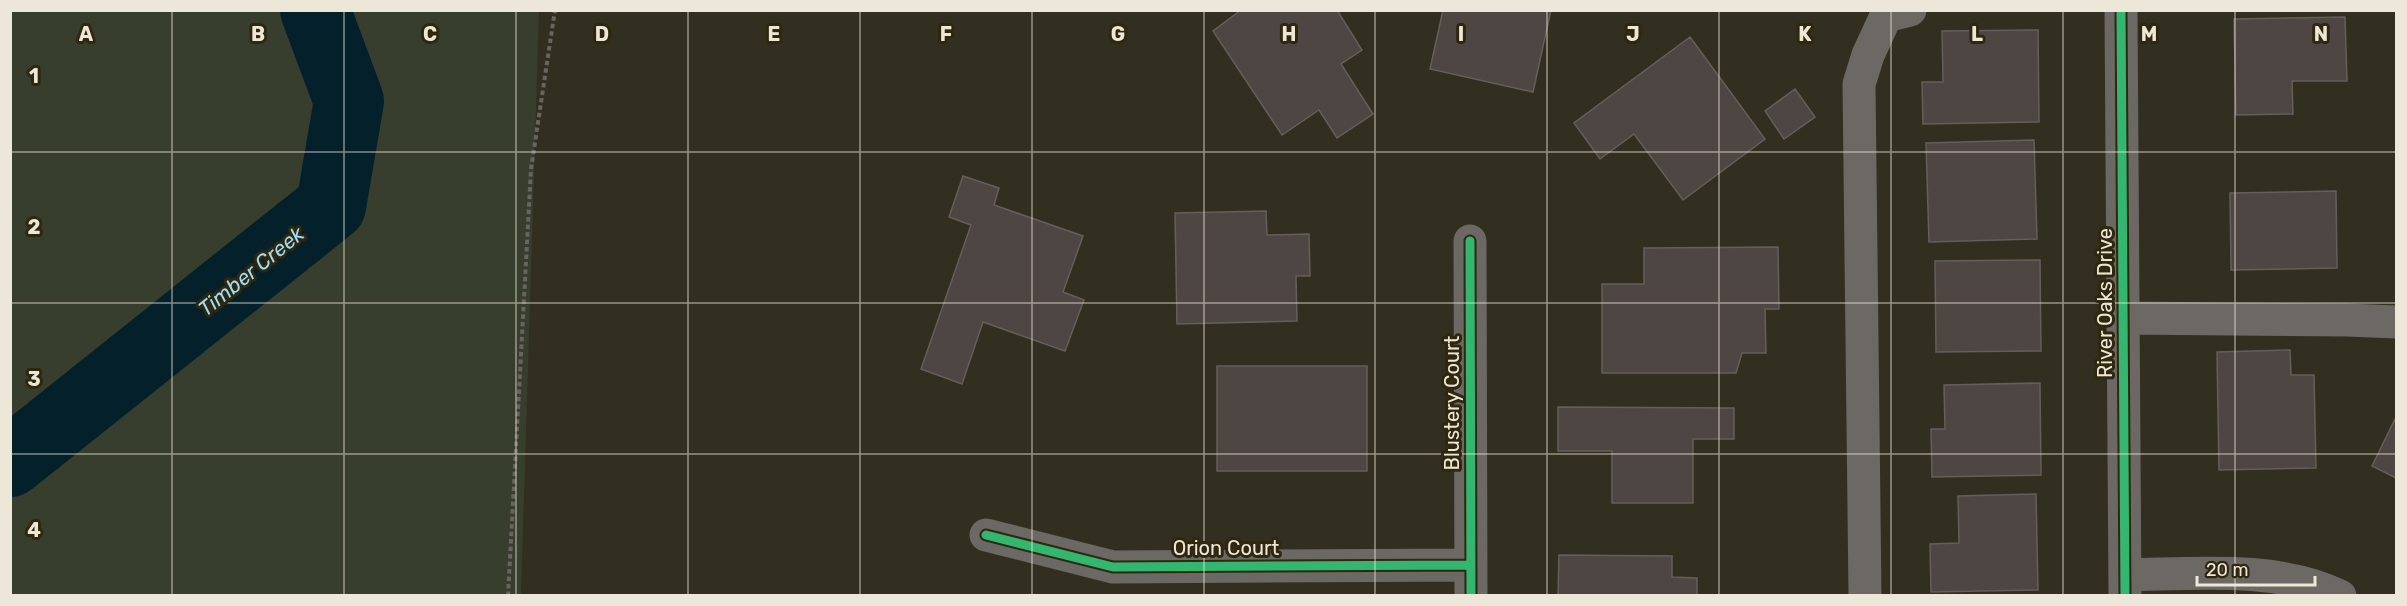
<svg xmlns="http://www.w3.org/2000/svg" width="2407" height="606" viewBox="0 0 2407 606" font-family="Rubik,sans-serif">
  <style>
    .green { fill: #373e2e }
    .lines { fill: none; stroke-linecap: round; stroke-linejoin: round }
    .river { stroke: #04202b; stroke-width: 70 }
    .building { fill: #4e4643; stroke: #655e5b; stroke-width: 1.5 }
    .path { stroke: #68645f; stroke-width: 4; stroke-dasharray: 4.5 3; stroke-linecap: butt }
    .minor { stroke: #6c6864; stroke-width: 33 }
    .cycleway-casing { stroke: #2f280f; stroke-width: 13 }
    .cycleway { stroke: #33b770; stroke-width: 9 }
    .grid { fill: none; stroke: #ece7d8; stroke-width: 1.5; stroke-opacity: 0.55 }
    .labels { text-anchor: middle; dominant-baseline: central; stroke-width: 6; stroke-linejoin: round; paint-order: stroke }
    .street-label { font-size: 20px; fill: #ece7d8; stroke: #2f280f }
    .water-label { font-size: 21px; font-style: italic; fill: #9cddfa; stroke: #2f280f }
    .grid-label { font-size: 20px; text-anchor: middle; font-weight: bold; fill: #ece7d8; stroke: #2f280f; stroke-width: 6; stroke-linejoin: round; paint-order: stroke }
  </style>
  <rect width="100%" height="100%" fill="#322e20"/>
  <path class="green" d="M10,11H539L521,595H11Z"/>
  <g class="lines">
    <path class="river" d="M10,462L331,206L349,101L315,10"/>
  </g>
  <path class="building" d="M1241,10H1337L1362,50L1341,64L1373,114L1337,138L1319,110L1282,135L1213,31Z
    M1443,10H1551L1533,92L1430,69Z
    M2345,17L2347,81H2292L2293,114L2236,115L2234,19Z
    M2038,30L2039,122L1923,124L1922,82H1943L1942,31Z
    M1690,37L1765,139L1683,200L1634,134L1600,159L1574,123Z
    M1795,89L1815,117L1784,139L1765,111Z
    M2034,140L2037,239L1929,242L1926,143Z
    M963,176L999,188L994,205L1083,236L1063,292L1084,300L1065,351L983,322L962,384L921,369L971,225L949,217Z
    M2336,191L2337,268L2231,270L2230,193Z
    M1266,211L1267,235L1309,234L1310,276H1296L1297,321L1177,324L1175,213Z
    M1778,247L1779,309H1765L1766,353H1742L1736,373H1602V284H1644V248Z
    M2040,260L2041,351L1936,352L1935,261Z
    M2290,350L2291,375H2314L2316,468L2219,470L2217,352Z
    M1217,366H1367V471H1217Z
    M2040,383L2041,475L1932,477L1931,429H1945L1944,385Z
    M1558,407L1734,408V439H1693V503H1612V451H1558Z
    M2396,417V478L2372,466Z
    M2036,494L2038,590L1931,592L1930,544L1959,543L1958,496Z
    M1559,555L1672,556V577L1697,578V596H1558Z"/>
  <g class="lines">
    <path class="path" d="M508,596L531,169L555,10"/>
    <path class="minor" d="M2121,10L2125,596
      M1470,241L1471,596
      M2123,318L2347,320L2396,322
      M986,535L1113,567L1471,565
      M2125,575C2193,574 2277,565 2340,596
      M1865,596L1859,84L1868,55L1886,16L1910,10"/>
    <g class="cycleway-casing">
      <path id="cycleway" d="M2121,10L2125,596
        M1470,241L1471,596
        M986,535L1113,567L1471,565"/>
    </g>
    <use href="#cycleway" class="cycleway"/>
  </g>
  <path class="grid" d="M172,10V596M344,10V596M516,10V596M688,10V596M860,10V596M1032,10V596M1204,10V596M1375,10V596M1547,10V596M1719,10V596M1891,10V596M2063,10V596M2235,10V596M10,152H2396M10,303H2396M10,454H2396"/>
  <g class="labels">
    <g class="street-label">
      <text transform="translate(2105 303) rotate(-90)">River Oaks Drive</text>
      <text transform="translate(1452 403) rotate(-90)">Blustery Court</text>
      <text x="1226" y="548">Orion Court</text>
    </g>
    <g class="water-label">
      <text transform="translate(251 271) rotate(-39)">Timber Creek</text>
    </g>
  </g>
  <g class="grid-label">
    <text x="86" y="41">A</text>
    <text x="258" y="41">B</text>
    <text x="430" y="41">C</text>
    <text x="602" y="41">D</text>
    <text x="774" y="41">E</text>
    <text x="946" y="41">F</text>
    <text x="1118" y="41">G</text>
    <text x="1289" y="41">H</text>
    <text x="1461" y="41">I</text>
    <text x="1633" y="41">J</text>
    <text x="1805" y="41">K</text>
    <text x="1977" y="41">L</text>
    <text x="2149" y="41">M</text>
    <text x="2321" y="41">N</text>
    <text x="34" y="83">1</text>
    <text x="34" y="234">2</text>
    <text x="34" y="386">3</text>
    <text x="34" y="537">4</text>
  </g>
  <rect width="2407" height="606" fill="none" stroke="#ece7d8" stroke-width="24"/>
  <path d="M2197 576v9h118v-9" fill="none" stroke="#ece7d8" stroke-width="3"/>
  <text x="2206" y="576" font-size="18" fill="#ece7d8" stroke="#2f280f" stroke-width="4.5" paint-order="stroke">20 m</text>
</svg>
